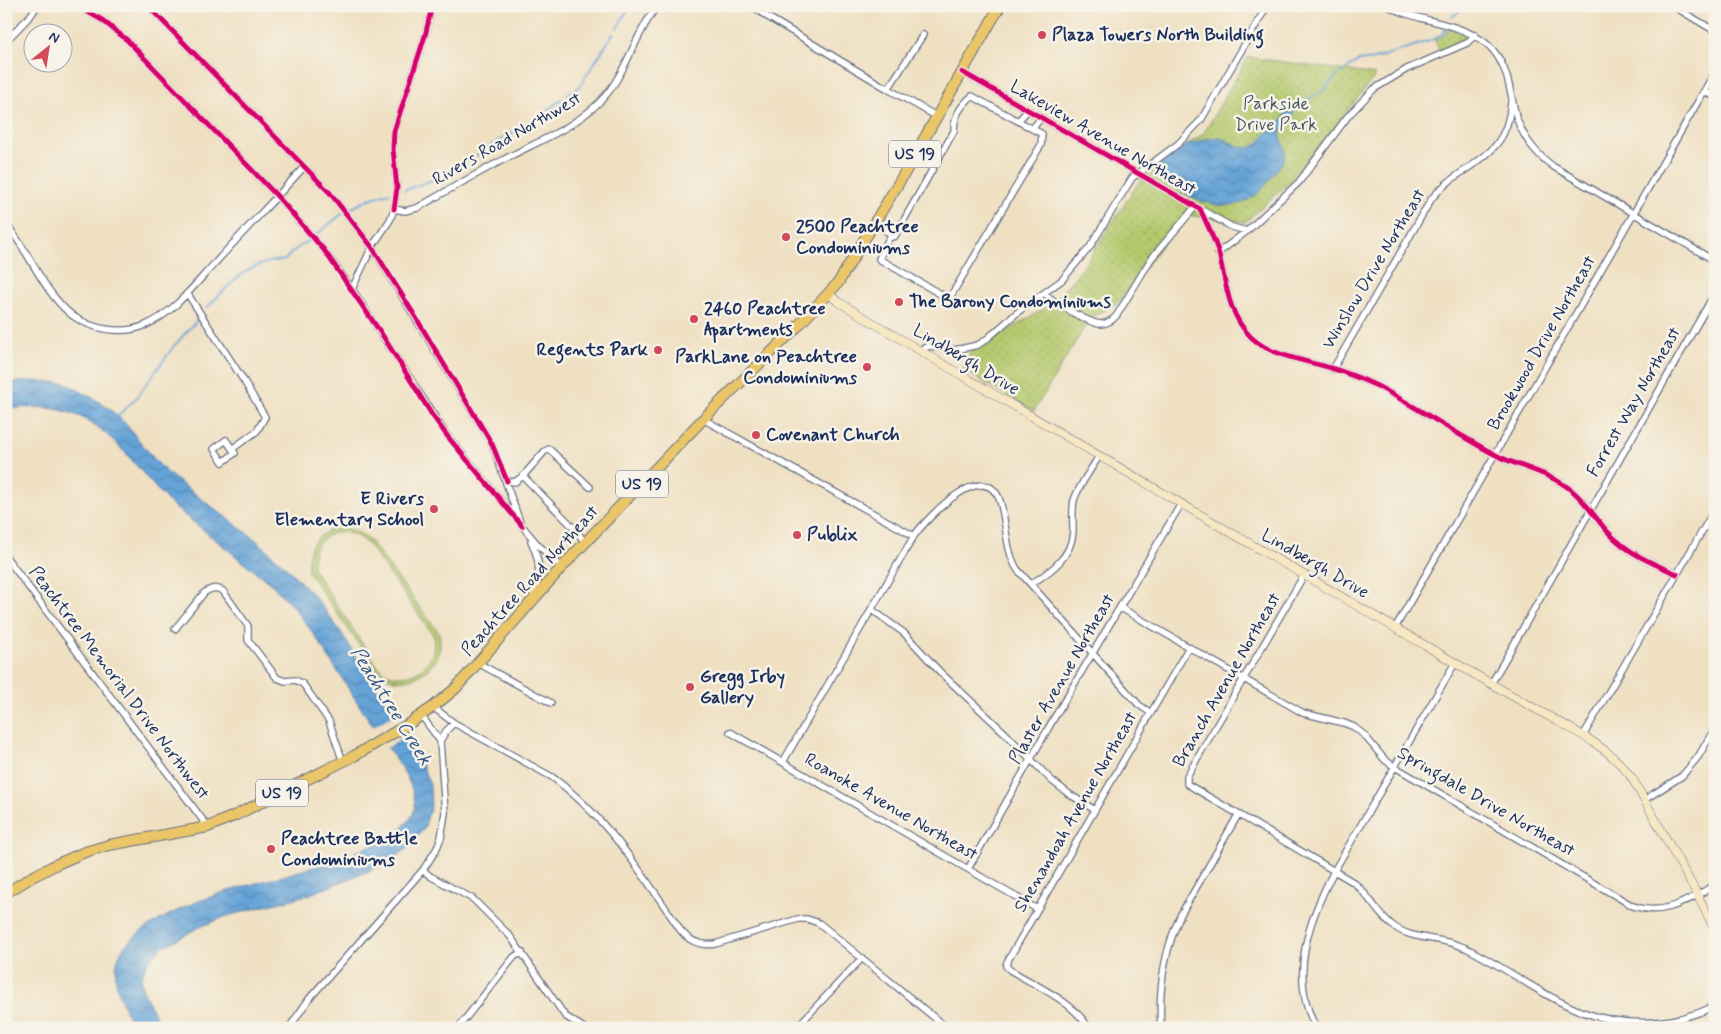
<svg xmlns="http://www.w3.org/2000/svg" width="1721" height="1034" viewBox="0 0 1721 1034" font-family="Mynerve,sans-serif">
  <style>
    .green { fill: #b4c86c; stroke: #687c65; fill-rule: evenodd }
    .park { fill: url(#park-dots); stroke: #687c65 }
    .water { fill: url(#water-waves); stroke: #40699a }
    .pier { fill: #efe0c2 }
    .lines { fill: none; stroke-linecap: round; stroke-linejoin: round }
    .stream { stroke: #65a3d7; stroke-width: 2 }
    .street-casing { stroke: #656d81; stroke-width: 8 }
    .secondary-casing { stroke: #656d81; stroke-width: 9 }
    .highway-casing { stroke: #656d81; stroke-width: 12 }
    .street { stroke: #fff; stroke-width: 5.5 }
    .secondary { stroke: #f7e8c3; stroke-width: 8 }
    .highway { stroke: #eac669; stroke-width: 10 }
    .cycleway-casing { stroke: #f7f3e8; stroke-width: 8 }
    .cycleway { stroke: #d6006c; stroke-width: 5 }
    .poi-dot { fill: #d1495b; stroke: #f7f3e8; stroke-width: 2 }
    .labels { text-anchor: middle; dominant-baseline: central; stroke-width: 5; stroke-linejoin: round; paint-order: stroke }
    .shield { fill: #f7f3e8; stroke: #5d6a87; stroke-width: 1 }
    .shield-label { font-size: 16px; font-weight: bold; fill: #1b2f5e }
    .poi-label { font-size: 18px; font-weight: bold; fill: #1b2f5e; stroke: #f7f3e8; text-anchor: start }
    .park-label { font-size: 18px; fill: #415562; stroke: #f7f3e8 }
    .street-label { font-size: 18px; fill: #1b2f5e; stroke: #f7f3e8 }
    .water-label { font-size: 19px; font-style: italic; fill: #355888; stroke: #f7f3e8 }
  </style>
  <defs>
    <pattern id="park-dots" width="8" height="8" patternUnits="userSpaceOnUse" patternTransform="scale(1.25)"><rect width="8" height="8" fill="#b4c86c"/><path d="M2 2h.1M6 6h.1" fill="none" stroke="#9aac60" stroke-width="1.8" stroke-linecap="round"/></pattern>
    <pattern id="water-waves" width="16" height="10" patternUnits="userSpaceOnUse" patternTransform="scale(1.25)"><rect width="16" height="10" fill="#65a3d7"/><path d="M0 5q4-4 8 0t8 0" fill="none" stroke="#5285b2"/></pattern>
  </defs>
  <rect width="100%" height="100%" fill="#f7f3e8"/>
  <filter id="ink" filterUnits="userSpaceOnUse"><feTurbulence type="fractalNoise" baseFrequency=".02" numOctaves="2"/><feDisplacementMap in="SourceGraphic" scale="10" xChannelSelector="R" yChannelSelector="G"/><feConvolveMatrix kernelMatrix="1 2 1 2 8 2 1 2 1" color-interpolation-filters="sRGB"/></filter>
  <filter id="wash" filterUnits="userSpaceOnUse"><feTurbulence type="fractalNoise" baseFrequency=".0096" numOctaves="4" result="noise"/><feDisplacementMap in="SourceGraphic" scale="20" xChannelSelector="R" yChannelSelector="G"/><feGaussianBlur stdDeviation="1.12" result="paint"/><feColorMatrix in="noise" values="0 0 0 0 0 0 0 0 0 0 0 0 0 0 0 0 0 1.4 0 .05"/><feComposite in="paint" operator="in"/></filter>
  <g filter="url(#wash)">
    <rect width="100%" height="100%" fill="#efe0c2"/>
    <path class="green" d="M334,528C351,528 359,531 371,542L439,633C440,640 441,646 439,653C434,669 413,683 396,680C384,678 378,670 371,662L308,571C307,547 313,538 334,528ZM336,532C350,532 357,535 368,544L434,636C433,641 434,647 433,652C427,671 403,683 385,672C382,670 379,667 376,664L313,569C312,549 317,540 336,532Z"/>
    <path class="park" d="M1450,28L1471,36L1440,53L1435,40L1443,36Z
      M1248,57L1376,75L1289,183L1245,222L1184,215L1119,302L1090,318L1034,411L962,370L969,353L1052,304L1084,266L1143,176L1204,133Z"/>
    <path class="water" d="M1287,112L1293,113L1294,116L1280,133C1281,139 1285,145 1285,151C1286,161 1276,170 1271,178C1241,224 1194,205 1161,175C1160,171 1159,167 1161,164C1169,152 1205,135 1220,138C1230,140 1241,151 1252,147C1259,144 1261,139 1266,134C1268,131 1272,130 1275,127C1280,123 1283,117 1287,112Z
      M33,381L65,383L93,398L110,409L125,423L155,460L170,475L255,539L286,567L315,597L341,632L402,730L422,765L430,785L431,806L425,826L413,843L389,863L308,895L227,916L198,928L161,948L148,962L141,978L143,991L162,1028H134C123,1006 109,980 119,956C124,943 134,937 145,929C166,915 191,903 216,895C254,881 402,852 414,811C417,798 410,783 404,772L359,705L313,633L294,608L272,585L173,506C140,475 112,425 68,412C48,406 27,407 6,409V383Z"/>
    <path class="pier" d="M395,714L408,735L385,749L371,728Z"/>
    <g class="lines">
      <path class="stream" d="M1452,17L1465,6
        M617,28L630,6
        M567,95L579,87L613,34
        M1293,113L1299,105L1324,90L1335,77L1358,61L1374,59L1432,40L1441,35L1447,28
        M404,190C419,185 434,180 448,173C460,167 469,157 482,153L484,150L537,118L562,99
        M350,209L369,199L389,193
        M317,234L342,214
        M208,307C231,283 248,261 285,260L292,252L309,240
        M116,418L137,397L174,346L199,318"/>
    </g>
  </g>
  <g filter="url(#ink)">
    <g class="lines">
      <g class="street-casing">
        <path id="street" d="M77,6L102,20L127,40L277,196L324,250L352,289L446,434L538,545L562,567
          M148,6L330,193L372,247L492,444L520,522
          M753,6L766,16L888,89L936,116
          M1388,6C1420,23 1460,21 1488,45C1510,65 1509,93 1517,119C1524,139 1537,155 1554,167L1715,261
          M1673,6L1715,31
          M6,41L31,15L37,6
          M962,72L1200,209C1207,224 1214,238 1219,254C1226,283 1228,315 1251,337C1272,357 1305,360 1331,368C1347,373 1362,379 1377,386C1417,407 1454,433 1494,454C1518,467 1548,472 1570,489C1585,500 1595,518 1607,531C1627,553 1651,563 1677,574
          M888,89L923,35
          M1704,91L1715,97
          M972,96L1042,134L1041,145L949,299L879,259L889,238L895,236L954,131C954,115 961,106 972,96Z
          M1018,121L1028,110
          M1032,129L1041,118
          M394,209L405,211L417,208C445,192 474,175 503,160C538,141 580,126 606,95C628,68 636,33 657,6
          M1200,209L1232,227L1247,231
          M6,224C30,252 43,293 73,316C93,330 123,335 146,325C174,313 195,284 216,262C245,230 275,199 304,167
          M874,224L895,236
          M1218,253L1247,231L1299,182L1348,116L1374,89L1407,69L1467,43L1475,35
          M352,289L372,247L390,220L394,209L397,188L393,149L394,131L425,36L432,6
          M187,293L244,381L265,417L257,431L232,449
          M1045,293C1052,302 1089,323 1100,324C1107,324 1113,320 1117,315L1151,259L1195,207
          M920,350L929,346L955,350L978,345L988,338L1019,311L1062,280L1090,247L1132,178L1178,144L1201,120L1267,6
          M1333,369L1432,198C1464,160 1507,162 1511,102
          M703,419L914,536
          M226,440L235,453L223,462L214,449Z
          M523,476L576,530L585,543
          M507,481L515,482L523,476L545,451L549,449L590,487
          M531,541C541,563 541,574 533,596
          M6,557L208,827
          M1304,575L1187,776V784L1353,882C1369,894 1376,913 1392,925C1408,938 1428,937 1447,942C1453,943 1460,946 1466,948C1505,967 1540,995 1580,1011C1624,1028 1673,1026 1715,1006
          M1031,584C1050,572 1072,557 1073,531C1073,521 1072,511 1074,500C1079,485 1091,470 1099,456
          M1121,608L1303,713L1344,723L1354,727L1364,735L1385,760L1395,767L1633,906C1665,917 1688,900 1715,885
          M871,609L904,633L941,673L1005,733L1051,780L1069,794L1095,810
          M1395,628L1715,72
          M175,629L204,593C211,588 216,587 223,591L248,626V640L277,678L285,681L295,680L303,684L329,721L343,762
          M478,663L551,703
          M1491,684L1715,293
          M433,707L454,723L552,777C607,817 643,875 681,931C690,942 701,946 715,944L798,919H807L819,923L947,1028
          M730,732L1037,909
          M1583,736L1715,509
          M440,741L446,731L454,723
          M783,762L914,536C927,518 985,456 1000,501C1007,523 1005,549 1017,569L1139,705L1151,713
          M1644,800L1682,776L1698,757L1715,728
          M968,869L1053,720L1181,504
          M423,870L430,876L473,899L510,936L565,1016L584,1028
          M289,1028L309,999L423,870L436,850L441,838L445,813L440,741L421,715
          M458,1028L514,957L522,952
          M796,1028L862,958
          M1089,1028C1071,1000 1038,987 1010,970L1006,966L1007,962L1189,647
          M1161,1028C1158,987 1164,951 1181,914L1238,815
          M1316,1028C1288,976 1309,919 1334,871L1455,663"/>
      </g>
      <g class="secondary-casing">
        <path id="secondary" d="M829,294L837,301C1035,420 1234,534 1433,650C1467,670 1500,689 1534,708C1569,728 1608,745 1632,778L1697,894L1715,930"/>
      </g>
      <g class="highway-casing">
        <path id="highway" d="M6,893L32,877L57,864L85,852L109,845L208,827L236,815L354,756L407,725L433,707L455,689L562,567L703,419L796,328L838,283L904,174L1000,6"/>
      </g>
      <use href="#street" class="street"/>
      <use href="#secondary" class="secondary"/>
      <use href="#highway" class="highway"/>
      <g class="cycleway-casing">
        <path id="cycleway" d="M77,6L102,20L127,40L277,196L324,250L383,336L432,415L448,437L522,526
          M148,6L330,193L372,247L412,311L492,444L507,481
          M962,72L1200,209C1207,224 1214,238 1219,254C1226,283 1228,315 1251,337C1272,357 1305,360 1331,368C1347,373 1362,379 1377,386C1417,407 1454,433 1494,454C1518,467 1548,472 1570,489C1585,500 1595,518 1607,531C1627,553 1651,563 1677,574
          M394,209L397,188L393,149L394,131L425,36L432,6"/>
      </g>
      <use href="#cycleway" class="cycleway"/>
    </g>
  </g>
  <g class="poi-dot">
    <circle cx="1042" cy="35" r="5"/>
    <circle cx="786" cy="237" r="5"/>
    <circle cx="899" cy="302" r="5"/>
    <circle cx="694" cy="319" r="5"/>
    <circle cx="658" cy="350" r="5"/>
    <circle cx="867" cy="367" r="5"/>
    <circle cx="756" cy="435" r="5"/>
    <circle cx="434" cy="509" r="5"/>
    <circle cx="797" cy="535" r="5"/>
    <circle cx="690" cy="687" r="5"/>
    <circle cx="271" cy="849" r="5"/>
  </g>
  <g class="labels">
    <g class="shield">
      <rect x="889" y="140.5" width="52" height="27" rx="4"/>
      <rect x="616" y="470.5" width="52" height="27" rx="4"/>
      <rect x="256" y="779.5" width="52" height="27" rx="4"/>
    </g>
    <g class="shield-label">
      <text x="915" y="154">US 19</text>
      <text x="642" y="484">US 19</text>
      <text x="282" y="793">US 19</text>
    </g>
    <g class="poi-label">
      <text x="1052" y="35">Plaza Towers North Building</text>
      <text x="796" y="227">2500 Peachtree<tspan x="796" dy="21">Condominiums</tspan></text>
      <text x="909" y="302">The Barony Condominiums</text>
      <text x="704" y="309">2460 Peachtree<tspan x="704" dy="21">Apartments</tspan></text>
      <text x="648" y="350" text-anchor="end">Regents Park</text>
      <text x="857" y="357" text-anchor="end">ParkLane on Peachtree<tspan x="857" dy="21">Condominiums</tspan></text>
      <text x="766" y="435">Covenant Church</text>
      <text x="424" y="499" text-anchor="end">E Rivers<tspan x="424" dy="21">Elementary School</tspan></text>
      <text x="807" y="535">Publix</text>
      <text x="700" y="677">Gregg Irby<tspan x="700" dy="21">Gallery</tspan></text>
      <text x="281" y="839">Peachtree Battle<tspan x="281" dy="21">Condominiums</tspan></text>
    </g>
    <g class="park-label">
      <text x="1276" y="104">Parkside<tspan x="1276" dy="21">Drive Park</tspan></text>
    </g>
    <g class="street-label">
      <text transform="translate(1103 138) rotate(30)">Lakeview Avenue Northeast</text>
      <text transform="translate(507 139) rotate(-30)">Rivers Road Northwest</text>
      <text transform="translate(1374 269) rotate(-59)">Winslow Drive Northeast</text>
      <text transform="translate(1542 343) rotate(-60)">Brookwood Drive Northeast</text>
      <text transform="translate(966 360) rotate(31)">Lindbergh Drive</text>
      <text transform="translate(1634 402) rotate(-60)">Forrest Way Northeast</text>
      <text transform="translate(1315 564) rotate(30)">Lindbergh Drive</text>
      <text transform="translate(530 581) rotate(-48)">Peachtree Road Northeast</text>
      <text transform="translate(1062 679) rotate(-60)">Plaster Avenue Northeast</text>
      <text transform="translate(1227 680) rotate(-60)">Branch Avenue Northeast</text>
      <text transform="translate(119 683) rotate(53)">Peachtree Memorial Drive Northwest</text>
      <text transform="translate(1486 802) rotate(30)">Springdale Drive Northeast</text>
      <text transform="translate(891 807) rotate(30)">Roanoke Avenue Northeast</text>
      <text transform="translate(1076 812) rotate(-60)">Shenandoah Avenue Northeast</text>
    </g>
    <g class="water-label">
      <text transform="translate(391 706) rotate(58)">Peachtree Creek</text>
    </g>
  </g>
  <rect width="1721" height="1034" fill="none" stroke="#f7f3e8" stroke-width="25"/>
  <g transform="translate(48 48) rotate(30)"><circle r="24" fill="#f7f3e8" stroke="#9fa5b1"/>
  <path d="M0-4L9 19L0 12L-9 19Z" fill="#d1495b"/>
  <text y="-8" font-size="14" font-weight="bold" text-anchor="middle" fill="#1b2f5e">N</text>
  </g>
</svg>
